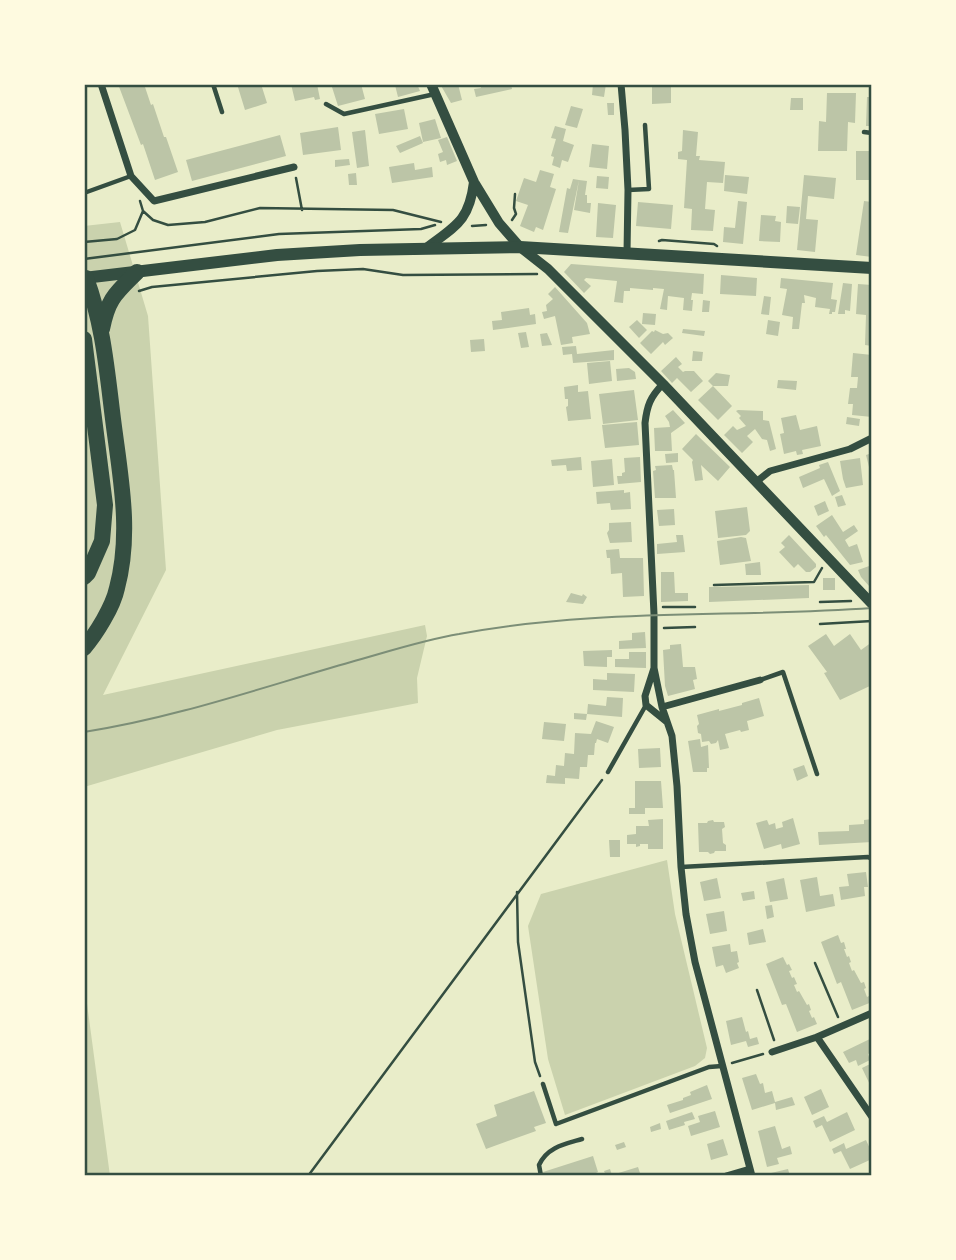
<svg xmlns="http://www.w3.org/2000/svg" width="956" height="1260" viewBox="0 0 956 1260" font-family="'Archivo Narrow',sans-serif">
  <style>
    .green { fill: #cad2ad }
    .building { fill: #bcc5a7 }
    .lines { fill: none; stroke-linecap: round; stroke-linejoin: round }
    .path { stroke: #344e41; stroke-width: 2.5 }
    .service { stroke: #344e41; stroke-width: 4.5 }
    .minor { stroke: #344e41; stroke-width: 7 }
    .tertiary { stroke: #344e41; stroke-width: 10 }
    .primary { stroke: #344e41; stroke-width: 12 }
    .motorway { stroke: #344e41; stroke-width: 16 }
    .tram { stroke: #7c8e77; stroke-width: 2 }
    .neatline { fill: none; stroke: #344e41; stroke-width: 2.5 }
  </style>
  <rect width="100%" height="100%" fill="#e9edc9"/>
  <path class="green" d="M120,222L148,316L166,570L103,695L425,625L427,636L417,678L418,703L277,730L84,787V226Z
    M667,860L675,914L707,1048L705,1058L695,1066L565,1115L548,1059L528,926L541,894Z
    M84,981L110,1176H84Z"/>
  <path class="building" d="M118,84H144L151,105L153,104L164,137H166L178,172L155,180L143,144L141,145Z
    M237,84H261L267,103L245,110Z
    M291,84H317L320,99L315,100L314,97L295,101Z
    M331,84H361L365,99L338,106Z
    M398,84H417L420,91L398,97L395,85Z
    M440,84H458L462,100L451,103Z
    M480,84H511L512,89L476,97L474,89L481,88Z
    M593,84H606L604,97L592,95Z
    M664,84H671V103L652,104V86H664Z
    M827,93H856L855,123L848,122L847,151H818L819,121L826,122Z
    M867,97H872V126H866Z
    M791,98H803V110H790Z
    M607,103H614V115H608Z
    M571,106L583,109L577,128L565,125Z
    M404,109L408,129L379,134L375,114Z
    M435,119L441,138L423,142L419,123Z
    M555,126L566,129L563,141L574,145L568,162L562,160L560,168L552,165L554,157L551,156L556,139L551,138Z
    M338,127L341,150L303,155L300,133Z
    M365,130L369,166L357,168L352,132Z
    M683,130L698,132L696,156H700L699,160L725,162L723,183L707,182L705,209L715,210L713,231L691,230L692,209L684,208L687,160L678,159V152L682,151Z
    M280,135L286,156L192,181L186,160Z
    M420,136L423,143L400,153L396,146Z
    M447,137L457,161L447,165L446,160L440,162L438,154L443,152L438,140Z
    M592,144L609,146L607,169L589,167Z
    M856,151H872V180H856Z
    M349,159L350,165L335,167V160Z
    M414,163L415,170L432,167L433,177L392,183L389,167Z
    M540,170L554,174L550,187L556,189L543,230L536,227L534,232L520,226L528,205L516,201L524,178L536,182Z
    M356,173L357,185H349L348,174Z
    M725,175L749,177L747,194L724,191Z
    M804,175L836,178L834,199L808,196L806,219L818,220L815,252L797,250Z
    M597,176L609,177L608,189L596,188Z
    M573,179L579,180L568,233L559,232L567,188L570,189Z
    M579,180L587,181L585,195H587V203H591L590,213L574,210Z
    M738,201L747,202L743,244L723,242L724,227L735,228Z
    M864,201L872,202V257L856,255Z
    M638,202L673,205L671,229L636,226Z
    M598,203L616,205L613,238L596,237Z
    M787,206L800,207L798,224L786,223Z
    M761,215L776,216L775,221L781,222L780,242L759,241Z
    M571,264L704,274L703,294L692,293L691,300H693L692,311L683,310L684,298L668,296L667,310L660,309L664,289L653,288V290L630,288V291H624L623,303L614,302L617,281L586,278L584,280L591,286L584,293L564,272Z
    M721,275L757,278L756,296L720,294Z
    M781,278L833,283L831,299L837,300L835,312H832V314H829L830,309L815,307L816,298L804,295L805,303H802L799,329H792L793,317L782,315L787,289L780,288Z
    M843,283L852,284L850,311L845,310V314H838Z
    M858,284L872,285V346L865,345L866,315L856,314Z
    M555,287L587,323L590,334L572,337L573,343L561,345L555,316L544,319L542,312L547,311L546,305L553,299L548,294Z
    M764,296L771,297L769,315L761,314Z
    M703,300L710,301L709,312H702Z
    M529,308L530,315L535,314L536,324L493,330L492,321L502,320L501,312Z
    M643,313L656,314L655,325L642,324Z
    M637,320L647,330L639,338L629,327Z
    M768,320L780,322L778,336L766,334Z
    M683,329L705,331L704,336L682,333Z
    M655,330L663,334L668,333L673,338L665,345L663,342L651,354L640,343L652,331L654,332Z
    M526,332L529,347L521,348L518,333Z
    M547,333L552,345L542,346L540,334Z
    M484,339L485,351L471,352L470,340Z
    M576,346L577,354L614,350V360L573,363L572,354L563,355L562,347Z
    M693,351L703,352L702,361H692Z
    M853,353L872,355V417L852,415L853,404H848L850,388H857L858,377H851Z
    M676,357L682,364L678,367L683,372L685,371H694L703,381L691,392L677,378L672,383L661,371Z
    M610,361L612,381L589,384L587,363Z
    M629,368L635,372L636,379L617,381L616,369Z
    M716,373L730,375L728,386H713L708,381Z
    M778,380L797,381L796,390L777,388Z
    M578,385V392L588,391L591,419L568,421L566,407L568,406V399H565L564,387Z
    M713,386L732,406L718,420L698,400Z
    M634,390L638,420L603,424L599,394Z
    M673,410L685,423L671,433L672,451H655L654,428L670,427L669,422L665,416Z
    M738,410L763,411V420L769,421L776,449L770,451L767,440L762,439L755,429L747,436L753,442L742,453L724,435L733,426L737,430L746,426L739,418L741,416L736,411Z
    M796,415L800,430L817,426L821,446L802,450L803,454L797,455L796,451L784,454L780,434L784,433L781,418Z
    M847,417L860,419L859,426L846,424Z
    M637,422L639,445L605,448L602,425Z
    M696,434L730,467L718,481L701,465L703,480L695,481L692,462L693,460L682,449Z
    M678,453V462L666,463L665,454Z
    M872,453V470L870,471L866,455Z
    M581,457L582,470L567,471L566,465L552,466L551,460Z
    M640,457L641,482L618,484L617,476H622V473L625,472L624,458Z
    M860,458L863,485L846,488L843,479L840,461Z
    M612,459L614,485L593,487L591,461Z
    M828,462L840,491L832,496L824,479L803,488L799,477L820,468L819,465Z
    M672,465L673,470H674L676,498H655L653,471L656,470L655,466Z
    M624,490V493L630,492L631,509L611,510L610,503L597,504L596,492Z
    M842,495L846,505L838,507L835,497Z
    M825,501L829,511L818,516L814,506Z
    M747,507L750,531L746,535L718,538L715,511Z
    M674,509L675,525L659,526L657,510Z
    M832,515L843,532L854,525L858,531L845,540L849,547L857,544L863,562L850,565L826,535L824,537L816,526Z
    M631,522L632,542L610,543L607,533L609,530V523Z
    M676,535H683L685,552L657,554V544L677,542Z
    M789,535L816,564V567L810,572H806L798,564L794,568L779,552L785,547L781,543Z
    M741,537L746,538L751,561L720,565L717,541Z
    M619,549L620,558H643L644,596L623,597L622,573L611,574L610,558H607L606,550Z
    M760,562L761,575H746L745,564Z
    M872,565V585L869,586L861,577L858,570Z
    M661,572H674L675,593H688V601L661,602Z
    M823,578H835V590H823Z
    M809,585V598L709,602V587Z
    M571,593L582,596L583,594L587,597L583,604L566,602Z
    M645,632L646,648L619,649V641L632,640V633Z
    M826,634L834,646L850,634L861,650L872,642V685L840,700L824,673L827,672L808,646Z
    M681,644L683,667H695L697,679L693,680L695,689L668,696L665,686L663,650L670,649V645Z
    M612,650V657H607V667L584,666L583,651Z
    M629,652H646V668L615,667V659H629Z
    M607,673L635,674L634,692L593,690V679L607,680Z
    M607,697L623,698L622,717L587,714L586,720L574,719V713L587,714L588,704L606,706Z
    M759,698L764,716L747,721L749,730L741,732L740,730L725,734L729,748L720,750L718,740L716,743L711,744L709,741L702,742L701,734L698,733L697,726L699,724L697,715L719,709V711L742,705V703Z
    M596,721L614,727L608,743L597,739L596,743H595L594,755H588L587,767H580L579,779L565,778V784L546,783L547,775L555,776L556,765L564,766L565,753L574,754L575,733L591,734Z
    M544,722L566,724L564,741L542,739Z
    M700,739L701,747L708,745L709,768H707V772H693L688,741Z
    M660,748L661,767L639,768L638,749Z
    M804,765L808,776L797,781L793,769Z
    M635,781H661L663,808H645V814H629V808H635Z
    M793,818L800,844L782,849L781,844L764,849L756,823L767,820L769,825L775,823L776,829L783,827L782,822Z
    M663,819V849H648V844H640V846L636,847V844H627V835L636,834V826H649L648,820Z
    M872,819V842L819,845L818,832L849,831V825L864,824V820Z
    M713,820L714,822H724L725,827L722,829L723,843L726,845V851H715L714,853L710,854L708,852H699L698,823H707L708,821Z
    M609,840H620V857H610Z
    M866,872L868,887H864L865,896L841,900L839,887L849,886L847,874Z
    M817,877L820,896L833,894L835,906L806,912L800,880Z
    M717,878L721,898L704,901L700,882Z
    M784,878L788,899L770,902L766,882Z
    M754,891L755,899L743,901L741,893Z
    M772,905L774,917L767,919L765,906Z
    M724,911L727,931L710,934L706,914Z
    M763,929L766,942L749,945L747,933Z
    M838,935L841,943L844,942L846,949H844L847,957L849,956L851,962L849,963L852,971L854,970L861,983L864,982L866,988L864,989L867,997L869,996L872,1002L852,1010L841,982L837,984L821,942Z
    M730,944L731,952L737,951L739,962L737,963L739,968L726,973L723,965L716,967L712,947Z
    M783,957L787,965L789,964L792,970L789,971L792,978L794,977L797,984L794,985L797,992L799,991L807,1005L809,1004L811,1010L809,1011L812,1018L814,1017L817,1024L797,1032L786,1004L782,1005L766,964Z
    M742,1017L746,1032L748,1031L750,1039L757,1037L759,1044L748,1047L746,1041L731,1045L726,1021Z
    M872,1038V1052L868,1054L870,1060L858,1066L856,1060L849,1063L843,1052Z
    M872,1063V1089L862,1068Z
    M756,1074L760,1084L763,1083L765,1093L772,1091L775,1102L792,1097L795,1105L776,1110L775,1103L752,1110L742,1078Z
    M707,1085L712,1099L670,1113L667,1105L683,1100V1098L691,1095L690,1092Z
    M821,1089L829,1107L812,1115L804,1097Z
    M534,1091L546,1123L534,1127L536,1131L486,1149L476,1124L497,1116L494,1105Z
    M715,1111L720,1127L691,1136L688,1126L700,1122L698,1116Z
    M692,1112L695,1119L684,1122L685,1125L669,1130L666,1121Z
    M847,1112L855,1130L830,1142L822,1125L816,1128L813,1121L824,1116L827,1122Z
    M660,1123L661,1129L651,1132L650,1127Z
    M775,1126L782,1149L790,1146L792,1154L777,1158L779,1164L767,1167L758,1131Z
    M723,1139L728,1155L711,1160L707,1144Z
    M866,1140L872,1153V1159L850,1169L841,1151L834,1154L832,1149L844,1143L846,1149Z
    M624,1142L626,1147L617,1150L615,1145Z
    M593,1156L598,1172L596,1173L597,1176H544L543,1172Z
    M638,1167L641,1176H606L604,1171L610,1169L612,1175Z
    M788,1169L790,1176H771V1173Z"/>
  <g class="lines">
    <path class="path" d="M296,178L302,210
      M143,211L153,220L168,225L205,222L260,208L393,210L441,222
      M512,220L516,214L514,208L515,194
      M472,226L486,225
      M659,241L662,240L714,244L717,246
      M84,242L117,239L135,230L143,211L140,201
      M84,259L279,234L421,229L435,225
      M139,291L152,287L317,271L363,269L403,275L537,274
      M714,585L814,582L822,568
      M820,602L851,601
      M663,607H695
      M820,624L872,621
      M664,628L695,627
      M517,892L518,942L535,1062L540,1076
      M815,963L838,1017
      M757,990L774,1040
      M732,1063L763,1054
      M308,1176L602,780"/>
    <path class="service" d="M213,84L222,112
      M326,104L344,114L435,94
      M864,132L872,133
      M628,190L649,189L645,125
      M84,193L131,176
      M760,680L783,672L817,774
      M608,772L646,705
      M681,867L868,857L872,859
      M543,1084L556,1124L709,1067L722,1066
      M541,1176L539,1165C547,1147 565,1144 582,1139"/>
    <path class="minor" d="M101,84L131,176L154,201L294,167
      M621,84L625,130L628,190L627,253
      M663,384C650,397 647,406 645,423L654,614V668L662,707L672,736L677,786L681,867L686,914L695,962L752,1176
      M756,482L770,471L850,449L872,438
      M654,668L645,696L646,705L667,722
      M662,707L760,680
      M817,1037L872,1117
      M772,1052L817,1037L872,1013
      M726,1176L750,1169"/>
    <path class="tertiary" d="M431,84L474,182L499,223L520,247L548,269L663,384L872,604
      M425,249C455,226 469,222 474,182"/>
    <path class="primary" d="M84,278L277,255L360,250L520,247L872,268"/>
    <path class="motorway" d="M102,329C108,298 116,293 137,272
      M84,339L105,505L102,541L88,573L84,577
      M84,648C96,634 113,607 117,588C132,532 120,475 113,419C107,371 103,323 86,278"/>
    <path class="tram" d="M84,732C175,718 263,687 351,662C387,652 423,640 459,634C596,608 734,618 872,608"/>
  </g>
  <rect width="956" height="1260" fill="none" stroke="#fefae0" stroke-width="172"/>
  <rect x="86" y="86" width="784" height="1088" class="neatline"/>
</svg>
